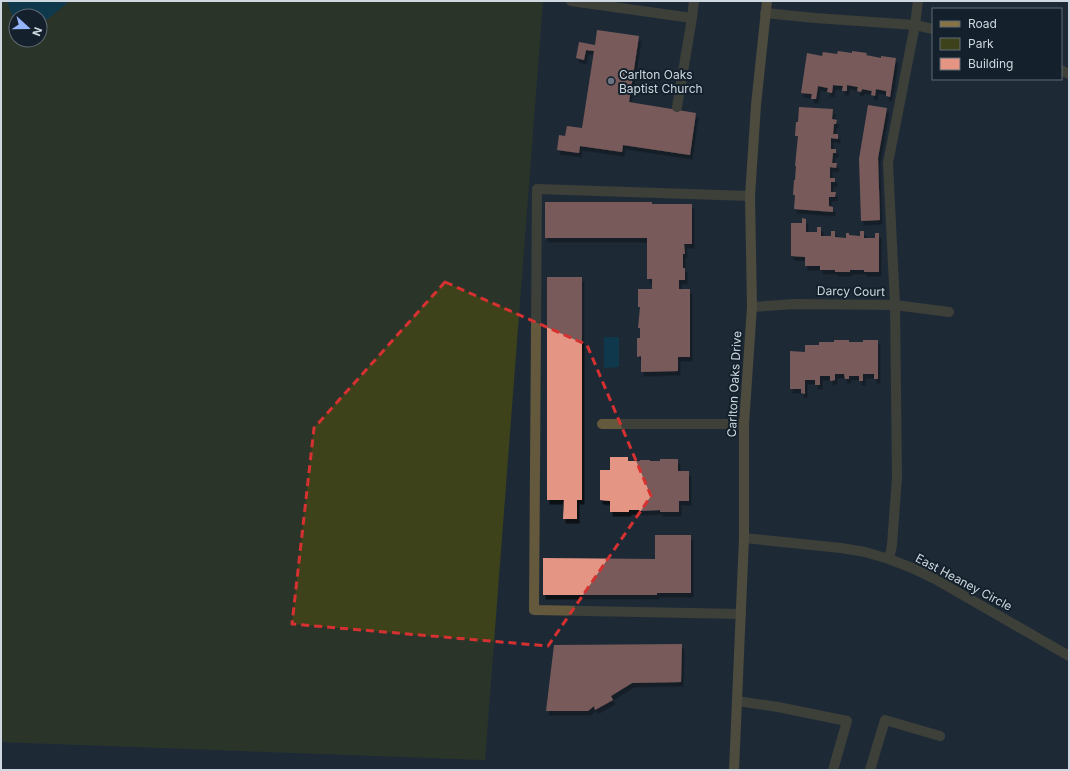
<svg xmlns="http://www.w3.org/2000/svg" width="1070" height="771" viewBox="0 0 1070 771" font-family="Inter,sans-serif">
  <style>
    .green { fill: #3d421a; fill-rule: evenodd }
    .water { fill: #004a68 }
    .building { fill: #e59584; filter: url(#shadow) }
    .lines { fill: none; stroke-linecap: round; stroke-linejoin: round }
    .lane { stroke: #65593d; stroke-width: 10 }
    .street { stroke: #65593d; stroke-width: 10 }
    .secondary { stroke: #877345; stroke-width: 10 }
    .marked { fill: none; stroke: #d63131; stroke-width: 3; stroke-dasharray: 8 5; stroke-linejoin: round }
    .worship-dot { fill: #6b7280; stroke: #14212c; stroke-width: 1.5 }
    .labels { text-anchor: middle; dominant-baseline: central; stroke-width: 4; stroke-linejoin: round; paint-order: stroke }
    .poi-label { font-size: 12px; fill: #cfd8e0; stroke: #14212c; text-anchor: start }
    .street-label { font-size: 12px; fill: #cfd8e0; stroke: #14212c }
  </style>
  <defs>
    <filter id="shadow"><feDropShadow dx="2.5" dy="4.5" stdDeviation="0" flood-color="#0009"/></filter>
  </defs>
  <rect width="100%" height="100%" fill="#1d2a36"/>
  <path class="green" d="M1,1H543L485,760L1,742ZM16,16H40V40H16Z"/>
  <path class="water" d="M7,1H68L64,6L40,25V16H16V26Z
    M604,337H619V367L604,368Z"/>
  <path class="building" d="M597,30L639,36L629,102L696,113L690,155L623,145L622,152L580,146L579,153L557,150L559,135L565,136L567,126L582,128L594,51L586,50L584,60L576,58L579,42L595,45Z
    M838,51L852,53V51L867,53L866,55L881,58V56L896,58L890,97L886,96V91L876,89L875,96L871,95L872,91L862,89L861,92L857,91L858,87L847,85V91H842L843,86L833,85L832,93L827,92L828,88L818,86L816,99H811L812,94L801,93L807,53L822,56L823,52L837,54Z
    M868,105L887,108L878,158L880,220L861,221L859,159Z
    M799,107L833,109L832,119L837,120L836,124H834L833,134H838V139L831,138V149H836V153H833L832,163H837L836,168L830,167V178H835V182H831V192H836L835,197H829V206L833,207V212L794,209L795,195H793L794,180H795L796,166H795L798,136H795L796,122H798Z
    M545,202H652V204H692V244H684L685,254H683V268H685V280H679V289H690V357H678V371L641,372V356L637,357V338H640V328H638L640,307H638V289H652V279H647V238H545Z
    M802,218L806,219V232H817V227H821V236H831V231H835V237L846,238V233H849V235L860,236V231H864V238H875V233H879V272H864V270H850V272H835V270H820V266H805V257L791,256V223H802Z
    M547,277H582V500H577V519H563L564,500H547Z
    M834,340H849V342H863V340H878V379H874V374H863V381H859V376H849V379H845L844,374H835V380L830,381V376H820V385H815V380H805V394L801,393V389H790V351L805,352V345H819V342H834Z
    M610,457H628V461H640V460H650V461H660V459H678V471H689V501H679V512H660V510L640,511L639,510H629V512H610V501L600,500V470H610Z
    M655,535H691V593H657V595H543V558L655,559Z
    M682,644L681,682L632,683L611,696L613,700L595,710L594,706L588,711H546L554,645Z"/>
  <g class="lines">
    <path class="lane" d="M571,1L692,18L694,1
      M677,107L692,18
      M602,424H744
      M889,559L892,545L897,477L895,305L888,163L915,25L918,1
      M741,614L534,610L537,189L750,196
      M737,701L778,707L847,721L833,770
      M870,770L885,720L940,736"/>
    <path class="street" d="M765,13L815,18L915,25L933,29
      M1061,70L1069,74
      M752,307L795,304L895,305L949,312
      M744,538L841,548L865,552L889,559L912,568L935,579L1069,656"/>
    <path class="secondary" d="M734,770L744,538V424L752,307L750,196L756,105L767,1"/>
  </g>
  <path d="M0 0H1070V771H0ZM445,282L587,345L651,496L548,646L292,624L314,428Z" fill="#1d2a36" fill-opacity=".55" fill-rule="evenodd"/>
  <path class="marked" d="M445,282L587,345L651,496L548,646L292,624L314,428Z"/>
  <circle class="worship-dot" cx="611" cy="81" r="4"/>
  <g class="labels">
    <g class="poi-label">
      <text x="619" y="74">Carlton Oaks<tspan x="619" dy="14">Baptist Church</tspan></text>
    </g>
    <g class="street-label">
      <text transform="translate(851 291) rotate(1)">Darcy Court</text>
      <text transform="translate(734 384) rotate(-87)">Carlton Oaks Drive</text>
      <text transform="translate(964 582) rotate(28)">East Heaney Circle</text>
    </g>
  </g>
  <rect width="1070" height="771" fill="none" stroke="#cfd8e0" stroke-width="4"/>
  <rect x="932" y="8" width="130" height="72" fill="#14212c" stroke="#5f6a74"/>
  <rect x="940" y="21" width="20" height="6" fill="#877345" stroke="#5f6a74"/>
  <text x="968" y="28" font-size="12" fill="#cfd8e0">Road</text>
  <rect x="940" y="38" width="20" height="12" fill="#3d421a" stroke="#5f6a74"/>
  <text x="968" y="48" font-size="12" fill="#cfd8e0">Park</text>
  <rect x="940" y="58" width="20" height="12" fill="#e59584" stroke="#5f6a74"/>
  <text x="968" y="68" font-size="12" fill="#cfd8e0">Building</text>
  <g transform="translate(28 28) rotate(111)"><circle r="19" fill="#14212c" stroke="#5f6a74"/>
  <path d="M0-3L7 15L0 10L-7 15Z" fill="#95b6fd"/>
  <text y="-6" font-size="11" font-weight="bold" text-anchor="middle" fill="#cfd8e0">N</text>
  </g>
</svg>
